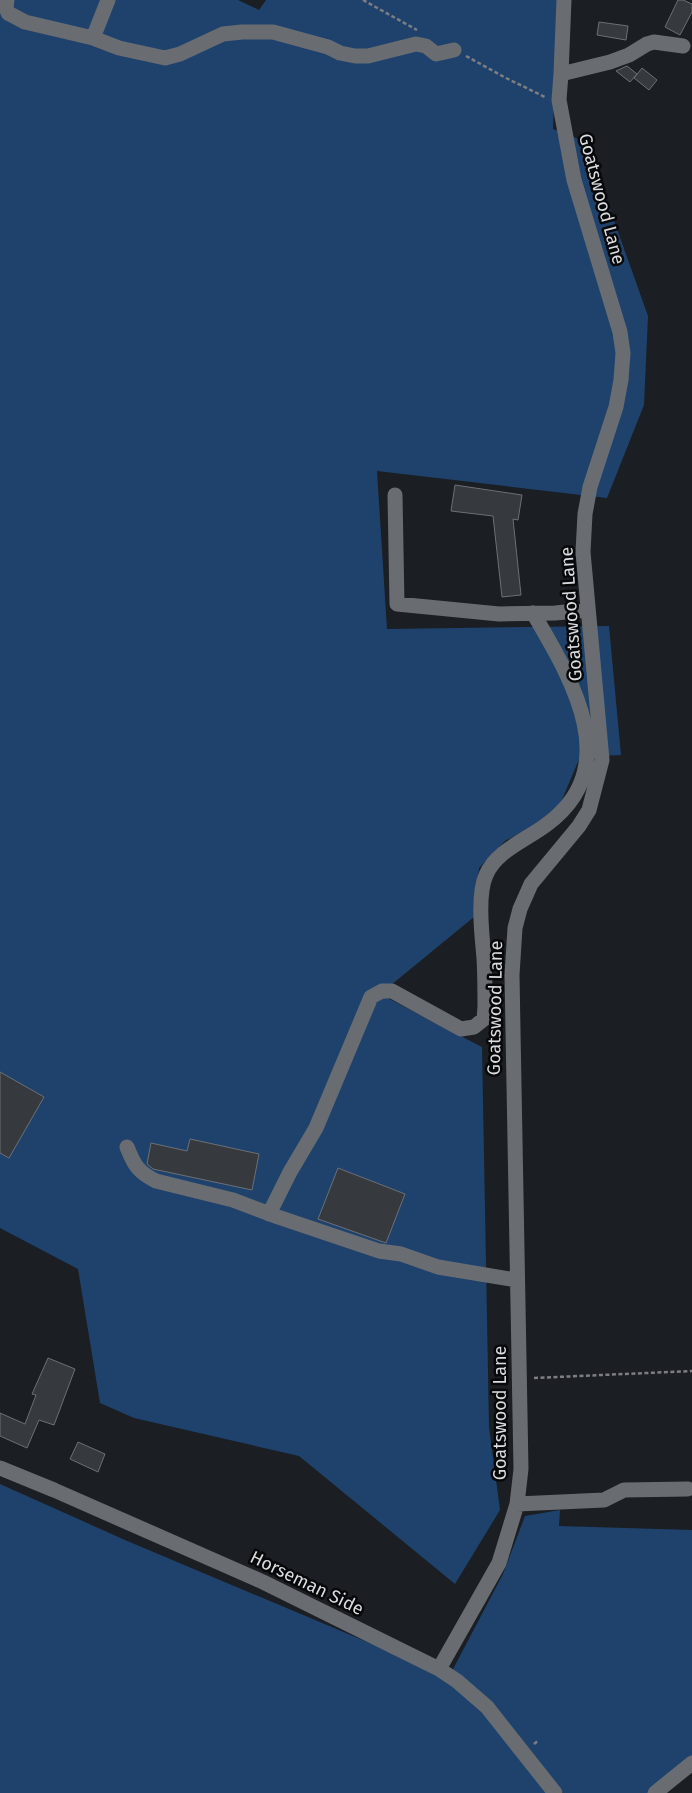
<svg xmlns="http://www.w3.org/2000/svg" width="692" height="1793" viewBox="0 0 692 1793" font-family="'Fira Sans',sans-serif">
  <style>
    .green { fill: #1f426d }
    .building { fill: #363a3e; stroke: #6c7075 }
    .lines { fill: none; stroke-linecap: round; stroke-linejoin: round }
    .path { stroke: #7c7e82; stroke-width: 2.5; stroke-dasharray: 4 2.5; stroke-linecap: butt }
    .minor { stroke: #696d72; stroke-width: 15 }
    .labels { text-anchor: middle; dominant-baseline: central; stroke-width: 5; stroke-linejoin: round; paint-order: stroke }
    .street-label { font-size: 18px; fill: #dadcdf; stroke: #07080a }
  </style>
  <rect width="100%" height="100%" fill="#1b1e22"/>
  <path class="green" d="M0,0H238L259,10L266,0H558L553,129L586,142L648,316L644,405L607,498L377,471L387,629L609,626L621,755L580,757L556,814L505,841L479,868L474,917L380,994L482,1047L489,1427L500,1510L455,1584L299,1456L134,1418L100,1403L78,1269L0,1228Z
    M0,1484L125,1540L441,1673L489,1715L550,1793H0Z
    M560,1510L559,1526L692,1530V1758L650,1793H563L492,1703L451,1673L503,1574L525,1516Z"/>
  <path class="building" d="M678,0H683L692,4V12L680,35L665,27Z
    M599,22L628,26L626,40L597,35Z
    M627,66L637,74L630,82L616,71Z
    M642,68L657,80L649,90L634,78Z
    M455,485L522,495L518,520L513,519L521,595L502,597L493,516L451,511Z
    M0,1072L44,1097L9,1158L0,1153Z
    M190,1139L259,1154L252,1190L153,1169L147,1164L151,1143L187,1151Z
    M338,1168L405,1194L386,1243L318,1219Z
    M48,1358L75,1369L54,1425L39,1420L27,1448L0,1436V1413L25,1424L36,1395L32,1394Z
    M78,1442L105,1454L98,1472L70,1459Z"/>
  <g class="lines">
    <path class="path" d="M363,0L417,30
      M466,56L506,78L545,97
      M534,1378L692,1371
      M534,1744L539,1740"/>
    <path class="minor" d="M7,0L6,7L8,13L25,22L93,38L119,48L165,58L180,54L223,34L242,32H273L328,47L340,53L355,56H368L416,44L426,46L436,54L454,50
      M93,38L108,0
      M561,74L610,62L629,55L647,44L654,42L683,46
      M395,495L397,604L499,614L555,613L587,610
      M127,1147C134,1165 138,1172 156,1181L233,1200L278,1217L379,1251L401,1254L438,1267L516,1280
      M269,1214L290,1172L316,1128L371,997L382,991H392L461,1029L474,1027L484,1019L485,1007C485,991 485,975 484,958C482,936 477,895 486,875C496,851 526,840 546,825C626,767 571,678 533,613
      M0,1468L54,1490L263,1582L439,1669L457,1681L487,1707L555,1793
      M517,1504L604,1500L624,1490L688,1489
      M439,1669L499,1563L517,1504L521,1469L512,975L515,928L520,909L531,884L579,826L589,810L602,760L583,552L585,514L590,487L616,407L621,380L623,353L620,332L574,180L559,100L561,74L564,0
      M655,1793L692,1763"/>
  </g>
  <g class="labels">
    <g class="street-label">
      <text transform="translate(602 199) rotate(75)">Goatswood Lane</text>
      <text transform="translate(571 614) rotate(-94)">Goatswood Lane</text>
      <text transform="translate(495 1008) rotate(-89)">Goatswood Lane</text>
      <text transform="translate(500 1413) rotate(-90)">Goatswood Lane</text>
      <text transform="translate(307 1583) rotate(26)">Horseman Side</text>
    </g>
  </g>
</svg>
